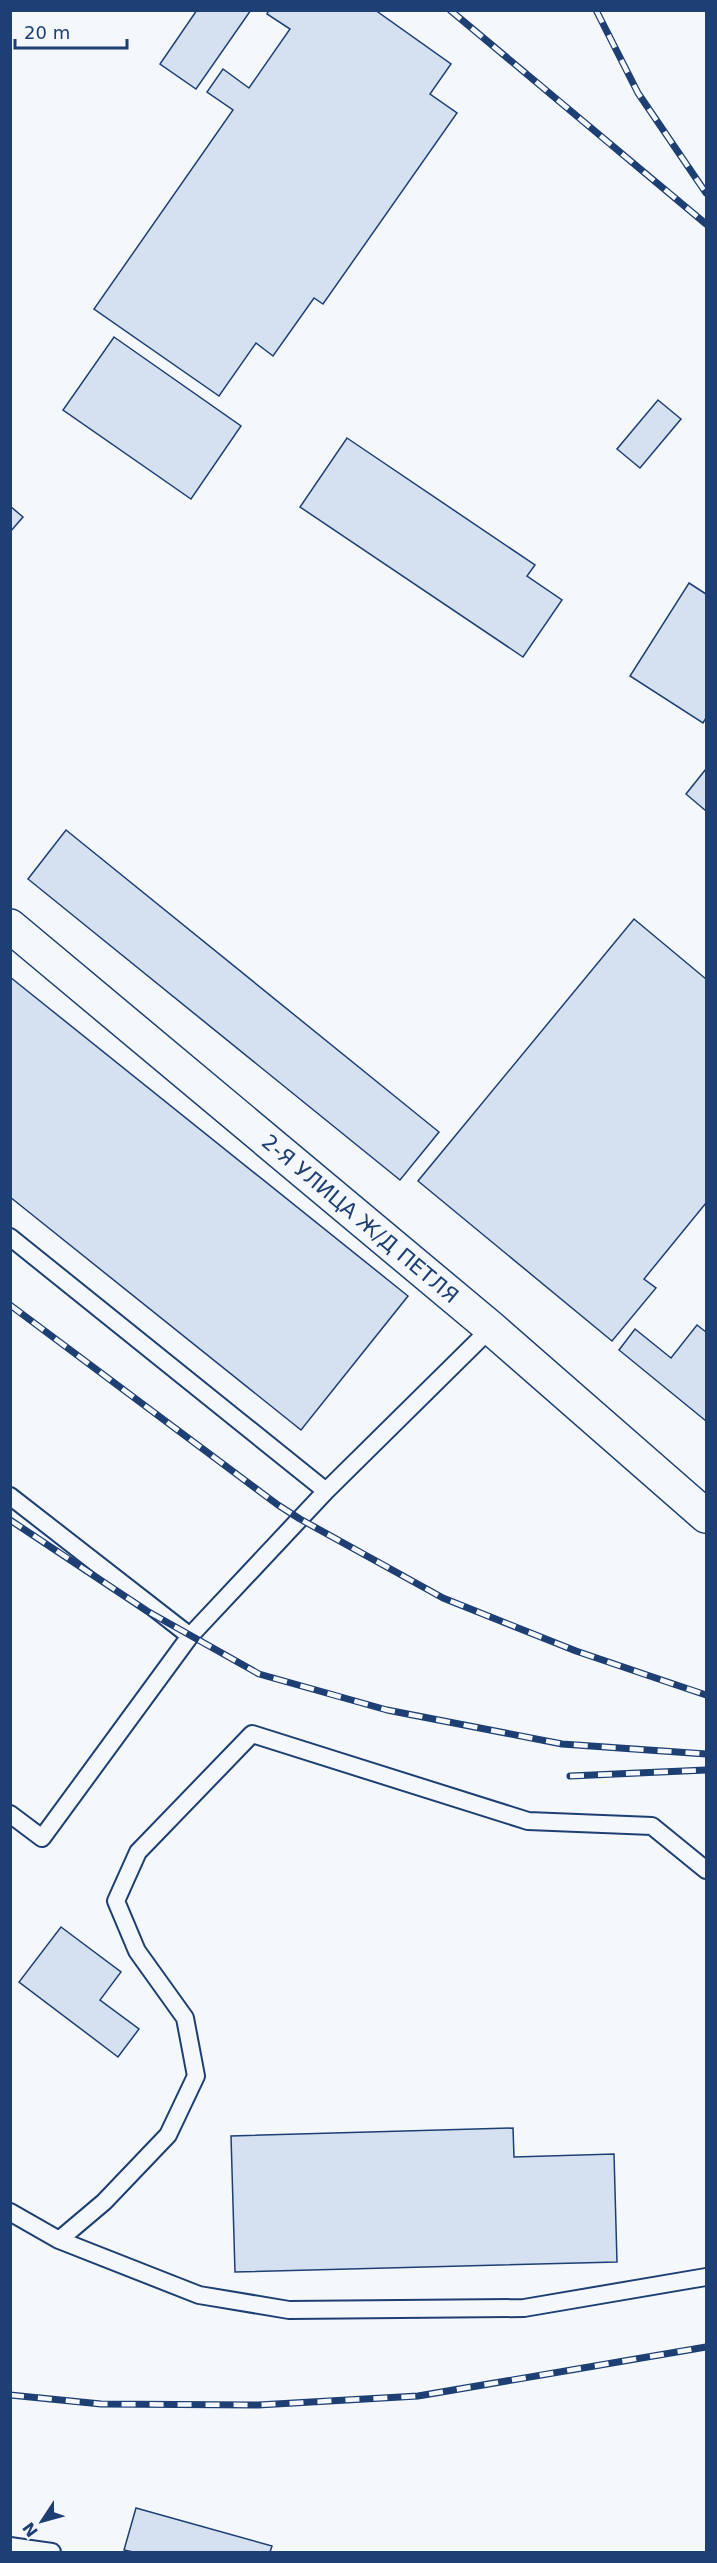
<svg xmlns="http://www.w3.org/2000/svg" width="717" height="2563" viewBox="0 0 717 2563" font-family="'DejaVu Sans',sans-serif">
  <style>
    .building { fill: #d5e0f0; stroke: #1d3f73; stroke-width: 1.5 }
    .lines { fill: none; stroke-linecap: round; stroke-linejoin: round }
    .service-casing { stroke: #1d3f73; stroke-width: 20 }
    .minor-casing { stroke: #1d3f73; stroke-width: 36 }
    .service { stroke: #f4f7fb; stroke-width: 16 }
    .minor { stroke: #f4f7fb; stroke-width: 33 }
    .rail-casing { stroke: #1d3f73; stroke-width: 7 }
    .rail { stroke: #f4f7fb; stroke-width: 4.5; stroke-dasharray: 14; stroke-linecap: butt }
    .labels { text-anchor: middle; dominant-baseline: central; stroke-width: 4.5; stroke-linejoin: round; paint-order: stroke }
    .street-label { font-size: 21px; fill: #1d3f73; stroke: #f4f7fb }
  </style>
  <rect width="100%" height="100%" fill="#f4f7fb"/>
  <path class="building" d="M197,10H251L196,89L160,64Z
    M269,10H375L451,64L430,94L457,113L323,304L314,298L273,356L256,343L219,396L94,309L233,110L207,92L223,69L249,88L290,29L267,14Z
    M114,337L241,426L191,499L63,410Z
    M658,400L681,419L640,468L617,449Z
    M347,438L535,565L527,576L562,600L523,657L300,507Z
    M10,506L23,517L10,532Z
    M689,583L706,594V718L703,723L630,676Z
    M706,769V811L686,794Z
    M66,830L439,1132L400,1180L28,879Z
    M634,919L706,979V1203L644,1279L656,1288L612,1341L418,1181Z
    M10,977L408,1296L301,1430L10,1197Z
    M697,1325L706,1332V1421L619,1350L635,1329L671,1358Z
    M61,1927L121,1972L100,2000L139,2029L118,2057L19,1982Z
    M513,2128L514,2157L614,2154L617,2262L235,2272L231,2136Z
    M136,2508L272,2546L270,2552H133L124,2550Z"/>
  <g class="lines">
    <g class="service-casing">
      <path id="service" d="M10,1237L326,1491
        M10,1496L190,1636
        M10,1814L42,1838L190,1636L326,1491L491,1328
        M10,2212L59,2240L199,2295L289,2310L524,2308L706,2277
        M59,2240L104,2202L168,2135L196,2076L185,2018L137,1951L116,1901L138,1852L252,1734L528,1821L652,1826L706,1870
        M10,2546L52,2552"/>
    </g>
    <g class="minor-casing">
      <path id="minor" d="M10,926L491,1328L706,1516"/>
    </g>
    <use href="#service" class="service"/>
    <use href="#minor" class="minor"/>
    <g class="rail-casing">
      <path id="rail" d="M450,10L706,224
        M596,10L638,93L706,193
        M10,1305L278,1505L300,1519L443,1598L576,1651L706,1695
        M10,1520L147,1611L259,1674L387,1710L562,1744L706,1754
        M570,1776L706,1770
        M10,2395L101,2404L258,2405L418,2396L706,2347"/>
    </g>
    <use href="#rail" class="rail"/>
  </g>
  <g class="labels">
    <g class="street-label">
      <text transform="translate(360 1219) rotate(40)">2-Я УЛИЦА Ж/Д ПЕТЛЯ</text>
    </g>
  </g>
  <rect width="717" height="2563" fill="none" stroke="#1d3f73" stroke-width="24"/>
  <g transform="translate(42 2521) rotate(234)" stroke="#f4f7fb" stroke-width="4.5" paint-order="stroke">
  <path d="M0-4.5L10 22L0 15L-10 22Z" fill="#1d3f73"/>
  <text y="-9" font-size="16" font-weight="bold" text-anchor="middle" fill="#1d3f73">N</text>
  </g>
  <path d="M15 39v9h112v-9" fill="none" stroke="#1d3f73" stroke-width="3"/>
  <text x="24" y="39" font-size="18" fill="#1d3f73" stroke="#f4f7fb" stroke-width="4.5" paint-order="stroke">20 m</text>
</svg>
